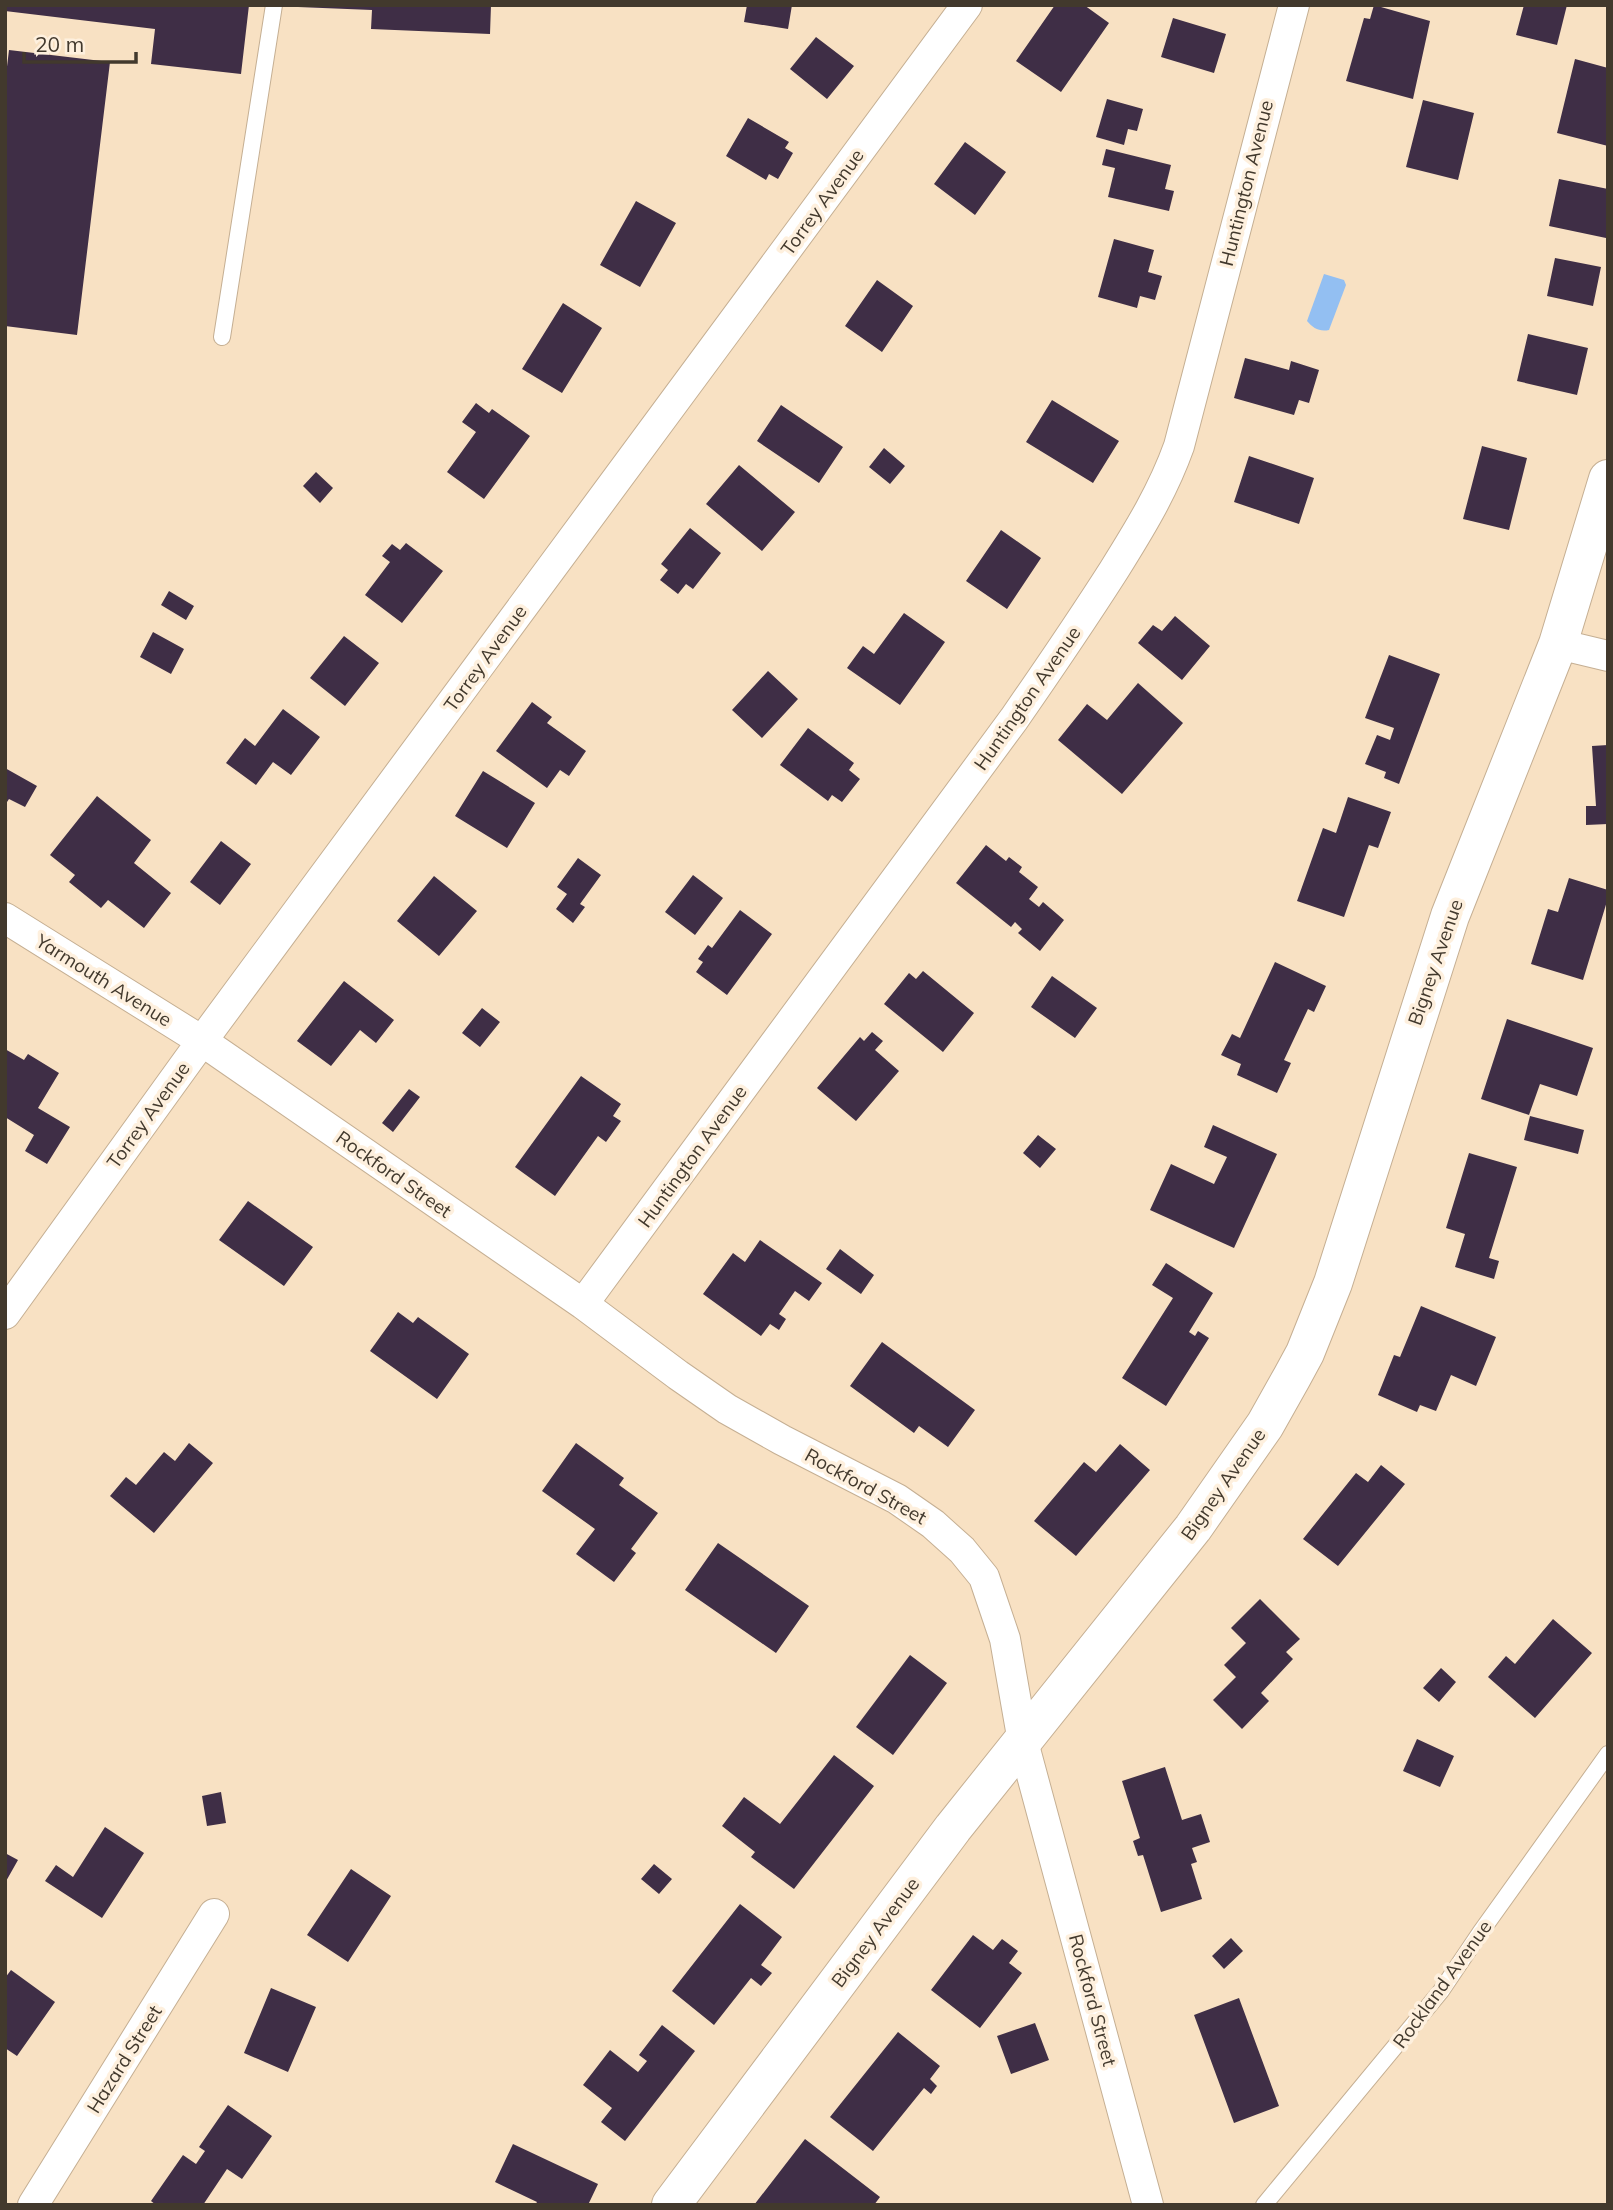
<svg xmlns="http://www.w3.org/2000/svg" width="1613" height="2210" viewBox="0 0 1613 2210" font-family="Mulish,sans-serif">
  <style>
    .water { fill: #93bff2 }
    .building { fill: #3f2e46 }
    .lines { fill: none; stroke-linecap: round; stroke-linejoin: round }
    .lane-casing { stroke: #c5af93; stroke-width: 18 }
    .street-casing { stroke: #c5af93; stroke-width: 32 }
    .secondary-casing { stroke: #c5af93; stroke-width: 40 }
    .lane { stroke: #fff; stroke-width: 16 }
    .street { stroke: #fff; stroke-width: 30 }
    .secondary { stroke: #fff; stroke-width: 38 }
    .labels { text-anchor: middle; dominant-baseline: central; stroke-width: 7; stroke-linejoin: round; paint-order: stroke }
    .street-label { font-size: 19px; fill: #42392d; stroke: #fef0de }
  </style>
  <rect width="100%" height="100%" fill="#f8e1c3"/>
  <path class="water" d="M1324,274L1344,280L1346,285L1329,330C1319,332 1313,328 1307,321Z"/>
  <path class="building" d="M5,5H249L241,74L151,64L155,29L5,11Z
    M298,5H491L490,34L371,29L372,10L298,7Z
    M747,5H792L788,29L744,22Z
    M1055,5H1084L1109,23L1061,92L1016,61Z
    M1374,5L1430,21L1413,99L1346,81L1364,18L1370,19Z
    M1524,5H1567L1557,45L1516,35Z
    M1173,18L1226,34L1214,73L1161,57Z
    M816,37L854,66L827,99L790,69Z
    M9,50L110,62L77,335L5,326V83Z
    M1575,59L1608,68V146L1557,133Z
    M1107,99L1143,109L1137,131L1128,129L1124,145L1096,137Z
    M1423,100L1474,113L1458,180L1406,167Z
    M748,118L789,142L785,148L793,153L778,179L769,174L766,180L726,156Z
    M965,142L1006,172L975,215L934,184Z
    M1106,149L1171,165L1165,189L1174,191L1169,211L1108,197L1115,168L1102,165Z
    M1559,179L1608,189L1606,238L1549,226Z
    M636,201L676,223L640,287L600,265Z
    M1114,239L1154,250L1148,272L1162,276L1155,300L1140,296L1137,308L1098,297Z
    M1555,258L1601,267L1593,306L1547,296Z
    M877,280L913,306L882,352L845,326Z
    M563,303L602,328L562,393L522,369Z
    M1528,334L1588,348L1577,395L1517,381Z
    M1245,358L1289,370L1291,361L1319,370L1309,403L1299,400L1294,415L1234,398Z
    M1052,400L1119,441L1093,483L1026,442Z
    M476,403L489,413L492,409L530,436L484,499L447,472L476,432L462,422Z
    M781,405L843,447L819,483L757,441Z
    M1482,446L1527,458L1509,530L1463,519Z
    M884,448L905,466L890,484L869,467Z
    M1249,456L1314,478L1299,524L1234,502Z
    M739,465L795,512L762,551L706,504Z
    M316,472L333,488L320,503L303,486Z
    M690,528L721,553L693,589L686,584L678,594L660,580L668,570L661,564Z
    M1001,530L1041,558L1007,609L966,581Z
    M406,543L443,571L402,623L365,595L390,562L382,556L392,544L400,550Z
    M169,591L194,606L186,620L161,605Z
    M904,613L945,642L900,705L847,668L863,646L874,654Z
    M1175,616L1210,646L1182,680L1138,643L1153,625L1162,631Z
    M153,632L184,649L171,674L140,657Z
    M344,636L379,663L345,706L310,678Z
    M1389,655L1440,674L1399,784L1384,778L1386,772L1365,764L1377,735L1390,740L1394,728L1365,718Z
    M768,671L798,699L762,738L732,710Z
    M1138,683L1183,723L1122,794L1058,740L1087,704L1107,720Z
    M532,702L552,717L547,723L586,751L569,776L560,770L547,788L496,751Z
    M283,709L320,737L291,775L273,762L256,785L226,763L245,738L255,746Z
    M808,728L854,763L849,770L860,779L842,802L832,795L828,801L780,765Z
    M1608,745V824L1586,825V806H1596L1592,746Z
    M5,768L37,786L25,807L9,799L5,805Z
    M483,771L535,803L507,848L455,816Z
    M97,796L151,840L134,863L171,893L144,928L108,900L101,908L69,882L75,875L50,855Z
    M1348,797L1391,812L1378,848L1369,845L1344,917L1297,901L1323,828L1336,833Z
    M221,841L251,864L220,905L190,882Z
    M986,845L1006,861L1009,857L1022,867L1019,872L1038,887L1029,899L1039,907L1043,902L1064,920L1040,951L1018,933L1022,929L1015,922L1011,927L956,883Z
    M578,858L601,875L580,904L585,907L573,923L556,909L567,894L557,887Z
    M693,875L723,898L695,935L665,912Z
    M434,876L477,911L439,956L397,921Z
    M1569,878L1608,890V898L1583,980L1531,964L1548,909L1558,912Z
    M740,910L772,934L727,995L696,972L703,962L698,959L708,945L712,948Z
    M1275,962L1326,986L1314,1012L1308,1009L1284,1060L1291,1063L1277,1093L1237,1075L1241,1064L1221,1055L1232,1034L1240,1038Z
    M923,971L974,1013L943,1052L884,1004L909,973L916,979Z
    M1052,976L1097,1008L1075,1038L1031,1007Z
    M344,981L394,1020L376,1043L360,1030L331,1066L297,1041Z
    M482,1008L500,1022L480,1047L462,1033Z
    M1507,1019L1593,1048L1577,1096L1540,1084L1529,1115L1481,1099Z
    M872,1032L883,1041L875,1050L899,1071L856,1121L817,1088L860,1037L864,1041Z
    M5,1049L24,1060L28,1054L59,1073L38,1108L70,1127L47,1164L25,1151L34,1135L5,1117Z
    M581,1076L621,1104L613,1116L621,1121L606,1142L598,1136L555,1196L515,1167Z
    M409,1089L420,1097L393,1132L382,1123Z
    M1530,1116L1584,1130L1578,1154L1524,1140Z
    M1213,1125L1277,1154L1234,1248L1150,1210L1171,1164L1214,1184L1227,1157L1204,1147Z
    M1038,1135L1056,1149L1040,1168L1023,1153Z
    M1469,1153L1517,1167L1489,1258L1499,1261L1494,1279L1455,1267L1465,1234L1446,1228Z
    M248,1201L313,1247L284,1286L219,1240Z
    M760,1240L822,1283L809,1301L795,1291L779,1314L786,1319L779,1330L770,1324L761,1336L703,1294L733,1253L745,1262Z
    M840,1249L874,1275L861,1294L826,1269Z
    M1166,1263L1213,1293L1189,1332L1195,1336L1198,1331L1209,1338L1166,1406L1122,1378L1173,1298L1152,1285Z
    M1421,1306L1496,1337L1476,1386L1451,1375L1436,1411L1420,1405L1417,1412L1378,1395L1394,1355L1400,1357Z
    M398,1312L413,1323L418,1317L469,1354L437,1399L370,1351Z
    M882,1342L975,1410L948,1447L919,1426L914,1433L850,1386Z
    M189,1443L213,1463L154,1533L110,1496L126,1477L136,1485L164,1452L175,1461Z
    M576,1443L624,1478L619,1485L658,1513L631,1549L636,1553L614,1582L576,1554L595,1529L542,1491Z
    M1120,1444L1150,1470L1076,1556L1034,1521L1084,1462L1096,1472Z
    M1381,1465L1405,1484L1338,1566L1303,1539L1356,1473L1368,1482Z
    M718,1543L809,1606L776,1653L685,1590Z
    M1260,1599L1300,1639L1286,1652L1293,1659L1261,1693L1269,1701L1242,1729L1213,1700L1236,1677L1224,1665L1246,1643L1231,1628Z
    M1553,1619L1592,1653L1535,1718L1488,1677L1506,1656L1515,1664Z
    M910,1655L947,1683L893,1755L856,1727Z
    M1441,1668L1456,1682L1439,1702L1423,1688Z
    M1417,1739L1454,1756L1440,1787L1403,1771Z
    M834,1755L874,1786L794,1889L751,1857L755,1852L722,1826L744,1797L780,1824Z
    M1165,1767L1182,1820L1201,1814L1210,1842L1192,1848L1197,1862L1191,1864L1202,1899L1161,1912L1143,1855L1138,1856L1133,1841L1140,1838L1122,1781Z
    M221,1792L226,1823L207,1826L202,1796Z
    M105,1827L144,1853L102,1918L45,1881L56,1865L73,1877Z
    M5,1853L18,1860L5,1883Z
    M654,1864L672,1879L659,1894L641,1879Z
    M351,1869L391,1896L348,1962L307,1935Z
    M740,1904L782,1937L761,1965L772,1973L761,1986L751,1978L714,2025L672,1991Z
    M973,1935L993,1950L1002,1939L1018,1951L1009,1963L1022,1973L980,2028L931,1990Z
    M1231,1938L1243,1951L1224,1969L1212,1956Z
    M11,1970L55,2002L17,2056L5,2048V1978Z
    M271,1988L316,2007L288,2072L244,2053Z
    M1239,1998L1279,2106L1234,2123L1194,2015Z
    M1035,2023L1049,2060L1011,2074L997,2036Z
    M662,2025L695,2051L625,2141L601,2122L612,2108L583,2085L610,2050L638,2072L647,2061L639,2055Z
    M898,2032L940,2066L930,2079L937,2086L931,2094L924,2088L873,2151L830,2117Z
    M228,2105L272,2136L242,2179L227,2169L203,2205H156L151,2201L183,2155L196,2164L205,2151L199,2147Z
    M805,2139L880,2197L874,2205H754Z
    M513,2144L598,2184L588,2205H535L537,2202L495,2182Z"/>
  <g class="lines">
    <g class="lane-casing">
      <path id="lane" d="M222,337L274,5
        M1264,2205L1441,1991L1480,1933L1608,1754"/>
    </g>
    <g class="street-casing">
      <path id="street" d="M1558,644L1608,656
        M5,918L202,1041L583,1304L678,1375L727,1409L782,1440L897,1499L933,1524L962,1550L984,1577L1005,1639L1023,1742L1148,2205
        M583,1304L1014,719C1048,670 1082,620 1114,570C1139,530 1163,491 1179,446L1294,5
        M5,1314L202,1041L967,5
        M33,2205L214,1914"/>
    </g>
    <g class="secondary-casing">
      <path id="secondary" d="M671,2205L953,1828L1193,1528L1265,1425L1292,1377L1305,1353L1333,1283L1450,916L1558,644L1608,479"/>
    </g>
    <use href="#lane" class="lane"/>
    <use href="#street" class="street"/>
    <use href="#secondary" class="secondary"/>
  </g>
  <g class="labels">
    <g class="street-label">
      <text transform="translate(1246 183) rotate(-76)">Huntington Avenue</text>
      <text transform="translate(822 202) rotate(-54)">Torrey Avenue</text>
      <text transform="translate(485 658) rotate(-54)">Torrey Avenue</text>
      <text transform="translate(1027 698) rotate(-55)">Huntington Avenue</text>
      <text transform="translate(1435 962) rotate(-71)">Bigney Avenue</text>
      <text transform="translate(104 980) rotate(32)">Yarmouth Avenue</text>
      <text transform="translate(148 1115) rotate(-54)">Torrey Avenue</text>
      <text transform="translate(692 1156) rotate(-54)">Huntington Avenue</text>
      <text transform="translate(394 1174) rotate(35)">Rockford Street</text>
      <text transform="translate(1223 1484) rotate(-55)">Bigney Avenue</text>
      <text transform="translate(866 1486) rotate(29)">Rockford Street</text>
      <text transform="translate(875 1932) rotate(-53)">Bigney Avenue</text>
      <text transform="translate(1442 1984) rotate(-54)">Rockland Avenue</text>
      <text transform="translate(1093 2000) rotate(75)">Rockford Street</text>
      <text transform="translate(124 2059) rotate(-58)">Hazard Street</text>
    </g>
  </g>
  <rect width="1613" height="2210" fill="none" stroke="#42392d" stroke-width="14"/>
  <path d="M24 52v10h112v-10" fill="none" stroke="#42392d" stroke-width="3.5"/>
  <text x="35" y="52" font-size="21" fill="#42392d" stroke="#fef0de" stroke-width="5" paint-order="stroke">20 m</text>
</svg>
